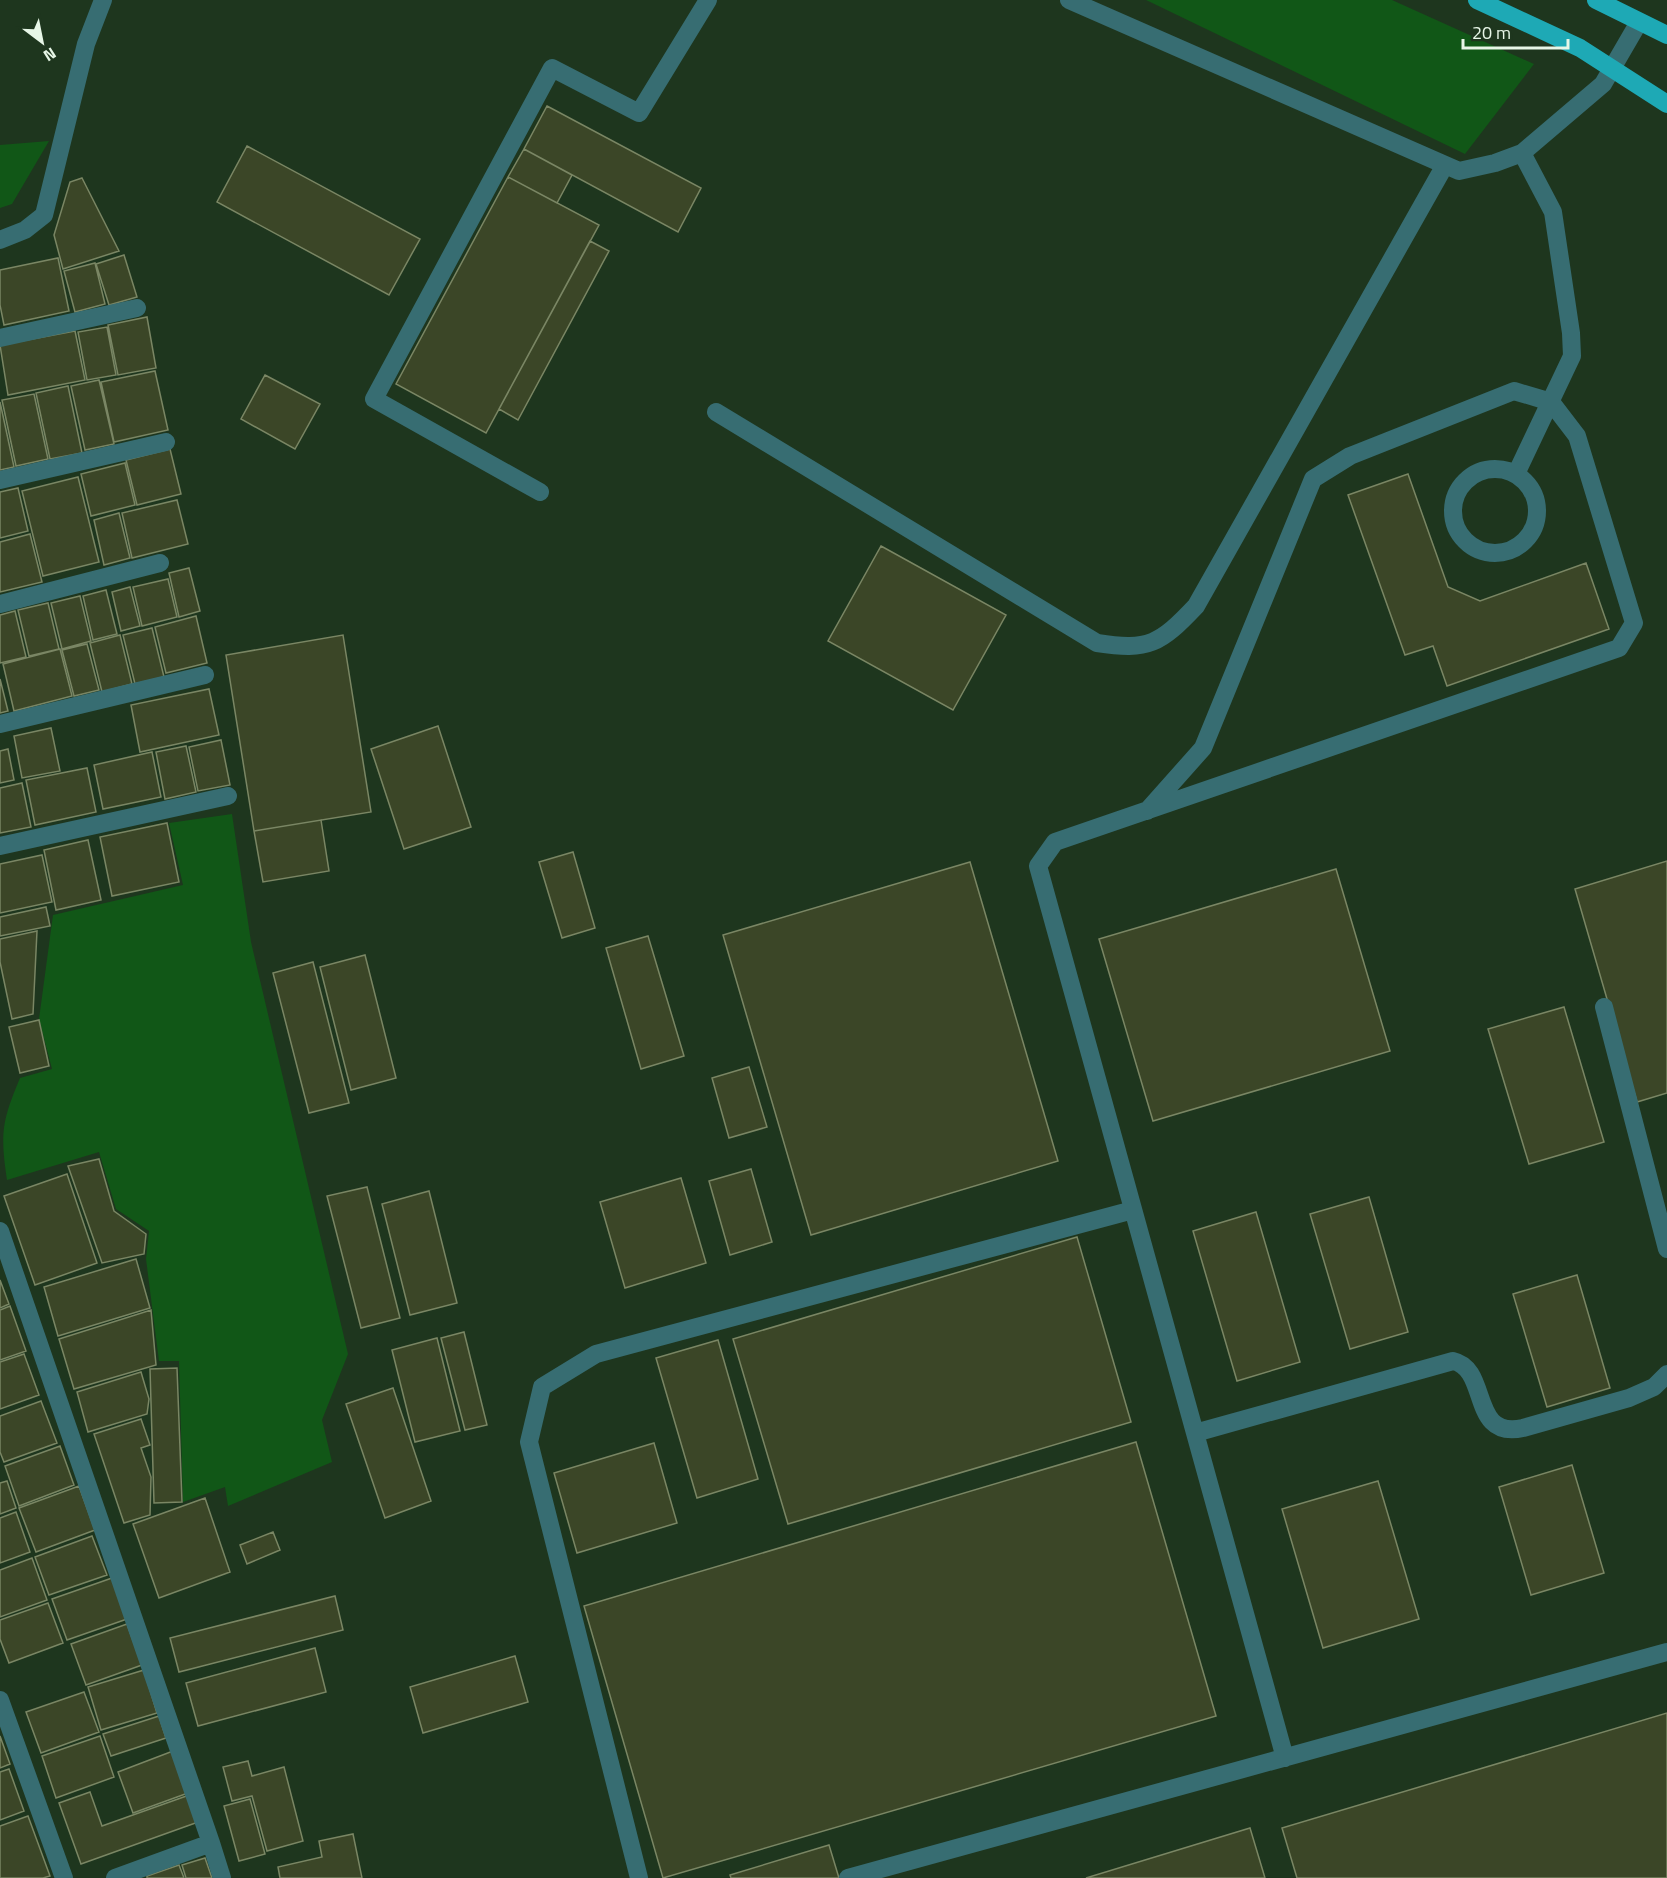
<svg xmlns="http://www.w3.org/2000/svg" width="1667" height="1878" viewBox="0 0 1667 1878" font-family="'Titillium Web',sans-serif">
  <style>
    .green { fill: #115717 }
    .building { fill: #3b4627; stroke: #7a8664; stroke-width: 1.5 }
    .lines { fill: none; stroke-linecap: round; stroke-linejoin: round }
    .minor { stroke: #376d72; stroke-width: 18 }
    .major { stroke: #1ea9b5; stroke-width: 18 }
  </style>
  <rect width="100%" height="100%" fill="#1e361e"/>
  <path class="green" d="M1146,0H1392L1534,64L1465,154Z
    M49,141L12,204L0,208V145Z
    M232,814L251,942L348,1354L322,1420L332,1462L228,1506L225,1487L183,1502L179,1361H159L146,1259L149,1231L116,1209L99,1152L7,1180C0,1133 2,1121 20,1078L52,1069L39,1019L53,915L183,885L169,823Z"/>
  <path class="building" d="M547,106L701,188L678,232L524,149Z
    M247,146L420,239L389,295L217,202Z
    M524,149L572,175L557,203L508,177Z
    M508,177L599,225L486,433L396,384Z
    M82,178L119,251L63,269L54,235L70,182Z
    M590,241L609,251L518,420L499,409Z
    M124,255L137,297L109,305L96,264Z
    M58,258L69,311L4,325L0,305V270Z
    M95,263L105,304L75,312L64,271Z
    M147,317L156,368L118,375L108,325Z
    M107,327L116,375L87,380L78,332Z
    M75,331L85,380L8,395L0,345Z
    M155,371L168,430L114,442L101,382Z
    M265,375L320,404L295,449L241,419Z
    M99,380L114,444L85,450L71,386Z
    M68,386L82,453L50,459L36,393Z
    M34,394L48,459L16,466L2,400Z
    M0,402L14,467L0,470Z
    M170,449L181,494L137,505L126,460Z
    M125,463L135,505L91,516L81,474Z
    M1408,474L1448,587L1480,601L1586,563L1609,629L1447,686L1433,646L1405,655L1348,495Z
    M78,477L99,562L43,576L22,491Z
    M18,488L28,531L0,538V492Z
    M177,500L188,544L132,558L122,513Z
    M119,513L130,558L104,565L94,520Z
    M30,534L42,582L0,592V542Z
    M881,546L1006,615L953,710L828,641Z
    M189,568L200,611L179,617L169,573Z
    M168,579L177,617L142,626L133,587Z
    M130,587L140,626L121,631L112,592Z
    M106,590L117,634L93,640L83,596Z
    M80,596L91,641L62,649L51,603Z
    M48,603L59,649L29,656L18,610Z
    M15,611L26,657L0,663V615Z
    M196,616L207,663L166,673L155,627Z
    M152,628L164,677L135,684L123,635Z
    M120,635L132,684L102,692L90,643Z
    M343,635L371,812L254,831L226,655Z
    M87,644L99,690L74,696L62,650Z
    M60,649L72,696L14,711L3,664Z
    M0,679L8,711L0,713Z
    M209,689L219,735L140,752L131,705Z
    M438,726L471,827L404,849L371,749Z
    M51,728L60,771L22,778L14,736Z
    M221,740L230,785L198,791L189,747Z
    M186,746L196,792L165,799L156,752Z
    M8,749L14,780L0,783V751Z
    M152,752L161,797L103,809L94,765Z
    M87,768L96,812L35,825L26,780Z
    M22,783L31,827L0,833V788Z
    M321,820L329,871L263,882L254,831Z
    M167,823L179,882L112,896L100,837Z
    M88,840L101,900L56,910L44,850Z
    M573,852L595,928L562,938L539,862Z
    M42,855L52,902L0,913V864Z
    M1667,861V1093L1637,1102L1575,889Z
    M970,862L1058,1161L811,1235L723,935Z
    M1336,869L1390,1051L1153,1121L1099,939Z
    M46,907L50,926L0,936V917Z
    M37,931L33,1014L12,1019L0,962V939Z
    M648,936L684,1056L641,1069L606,948Z
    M365,955L396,1078L351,1090L320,967Z
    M313,962L349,1103L309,1113L273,973Z
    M1564,1007L1604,1142L1529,1164L1488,1029Z
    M39,1020L49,1066L20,1073L9,1027Z
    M749,1067L767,1127L729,1138L712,1078Z
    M99,1159L114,1211L146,1234L144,1254L102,1263L68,1166Z
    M751,1169L772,1242L730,1255L709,1181Z
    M67,1174L97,1263L35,1285L4,1196Z
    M681,1178L706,1263L625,1288L600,1202Z
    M367,1187L400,1318L361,1328L327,1196Z
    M429,1191L457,1303L410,1315L382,1204Z
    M1369,1197L1408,1332L1350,1349L1310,1214Z
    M1256,1212L1300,1362L1237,1381L1193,1231Z
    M1077,1237L1131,1422L788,1524L733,1339Z
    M136,1259L150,1308L58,1336L44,1287Z
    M1577,1275L1610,1388L1547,1407L1513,1294Z
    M0,1280L9,1304L0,1308Z
    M10,1306L26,1351L0,1360V1310Z
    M151,1310L156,1365L74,1389L59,1339Z
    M464,1332L487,1425L465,1430L441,1338Z
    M437,1338L460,1431L415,1442L392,1350Z
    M718,1340L758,1479L697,1498L656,1358Z
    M24,1354L39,1395L0,1409V1362Z
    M177,1368L182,1502L154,1503L150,1369Z
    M141,1372L149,1399L147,1414L88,1432L77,1392Z
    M393,1388L431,1501L385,1518L346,1404Z
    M41,1401L57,1443L4,1462L0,1452V1416Z
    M141,1419L150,1445L141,1448L151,1477L150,1515L124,1523L94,1434Z
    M1136,1442L1216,1716L663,1878L584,1606Z
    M654,1443L677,1523L577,1553L554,1473Z
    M60,1446L74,1485L19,1506L5,1466Z
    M1572,1465L1604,1573L1531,1595L1499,1487Z
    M7,1481L16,1508L0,1514V1483Z
    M1378,1481L1419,1619L1323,1648L1282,1509Z
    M79,1486L95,1530L36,1552L19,1508Z
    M205,1498L230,1572L159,1598L133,1524Z
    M16,1512L30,1552L0,1563V1518Z
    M273,1532L280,1550L247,1564L240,1545Z
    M92,1536L107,1575L49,1595L35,1557Z
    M32,1558L47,1600L0,1617V1570Z
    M112,1578L127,1619L67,1640L52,1599Z
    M335,1596L343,1630L179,1672L170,1638Z
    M48,1603L63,1643L9,1663L0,1639V1620Z
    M127,1624L142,1665L86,1685L71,1644Z
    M315,1648L326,1692L198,1726L186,1683Z
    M515,1656L528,1702L423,1733L410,1687Z
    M144,1670L157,1713L101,1730L88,1687Z
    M84,1692L99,1732L41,1753L26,1712Z
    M1667,1713V1878H1297L1282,1828Z
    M159,1716L166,1738L111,1756L103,1734Z
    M0,1736L10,1764L0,1768Z
    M100,1736L114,1777L56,1798L42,1756Z
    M173,1751L188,1793L133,1813L118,1772Z
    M248,1761L252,1776L284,1767L303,1841L267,1851L252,1796L232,1801L223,1767Z
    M9,1769L24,1811L0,1820V1772Z
    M90,1792L102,1826L192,1794L201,1821L81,1864L59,1803Z
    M250,1799L265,1854L239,1861L224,1806Z
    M28,1816L50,1876L43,1878H0V1826Z
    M1250,1828L1265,1878H1086Z
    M353,1834L362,1878H280L278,1867L322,1857L319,1841Z
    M829,1845L839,1878H731L730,1875Z
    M205,1858L212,1878H186L182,1865Z
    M179,1865L184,1878H147V1876Z"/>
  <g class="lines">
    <path class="minor" d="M1069,0L1459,171L1495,163L1522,153L1603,84L1639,22
      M0,240L25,230L44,215L86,44L103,0
      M0,338L137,308
      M716,412L1097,643C1149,651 1160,644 1196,606L1445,165
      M1453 511a42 42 0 1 1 84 0a42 42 0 1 1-84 0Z
      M1516,474L1572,356L1571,333L1553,212L1522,153
      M0,480L166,442
      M540,492L374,399L552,68L639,113L708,0
      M0,604L160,563
      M0,724L205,675
      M1147,811L1203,748L1313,479L1350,456L1514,391L1551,402L1577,436L1634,623L1619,648L1055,842L1038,866L1285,1758
      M0,846L228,796
      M1604,1007L1667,1249
      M0,1231L211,1843L115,1878
      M1195,1433L1453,1361C1490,1369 1469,1440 1523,1428L1629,1398L1654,1387L1667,1374
      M0,1700L64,1878
      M211,1843L222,1878
      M639,1878L529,1442L542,1387L596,1354L1133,1210
      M848,1878L1667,1652"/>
    <path class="major" d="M1477,0L1580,48L1667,104
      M1596,0L1667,35"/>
  </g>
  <g transform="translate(42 42) rotate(148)" stroke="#1e361e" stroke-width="4.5" paint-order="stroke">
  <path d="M0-4.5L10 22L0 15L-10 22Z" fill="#e7f6e7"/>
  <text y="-9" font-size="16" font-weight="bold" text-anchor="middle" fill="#e7f6e7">N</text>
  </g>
  <path d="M1463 39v9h105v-9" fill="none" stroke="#e7f6e7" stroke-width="3"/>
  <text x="1472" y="39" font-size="18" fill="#e7f6e7" stroke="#1e361e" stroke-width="4.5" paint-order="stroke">20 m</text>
</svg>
